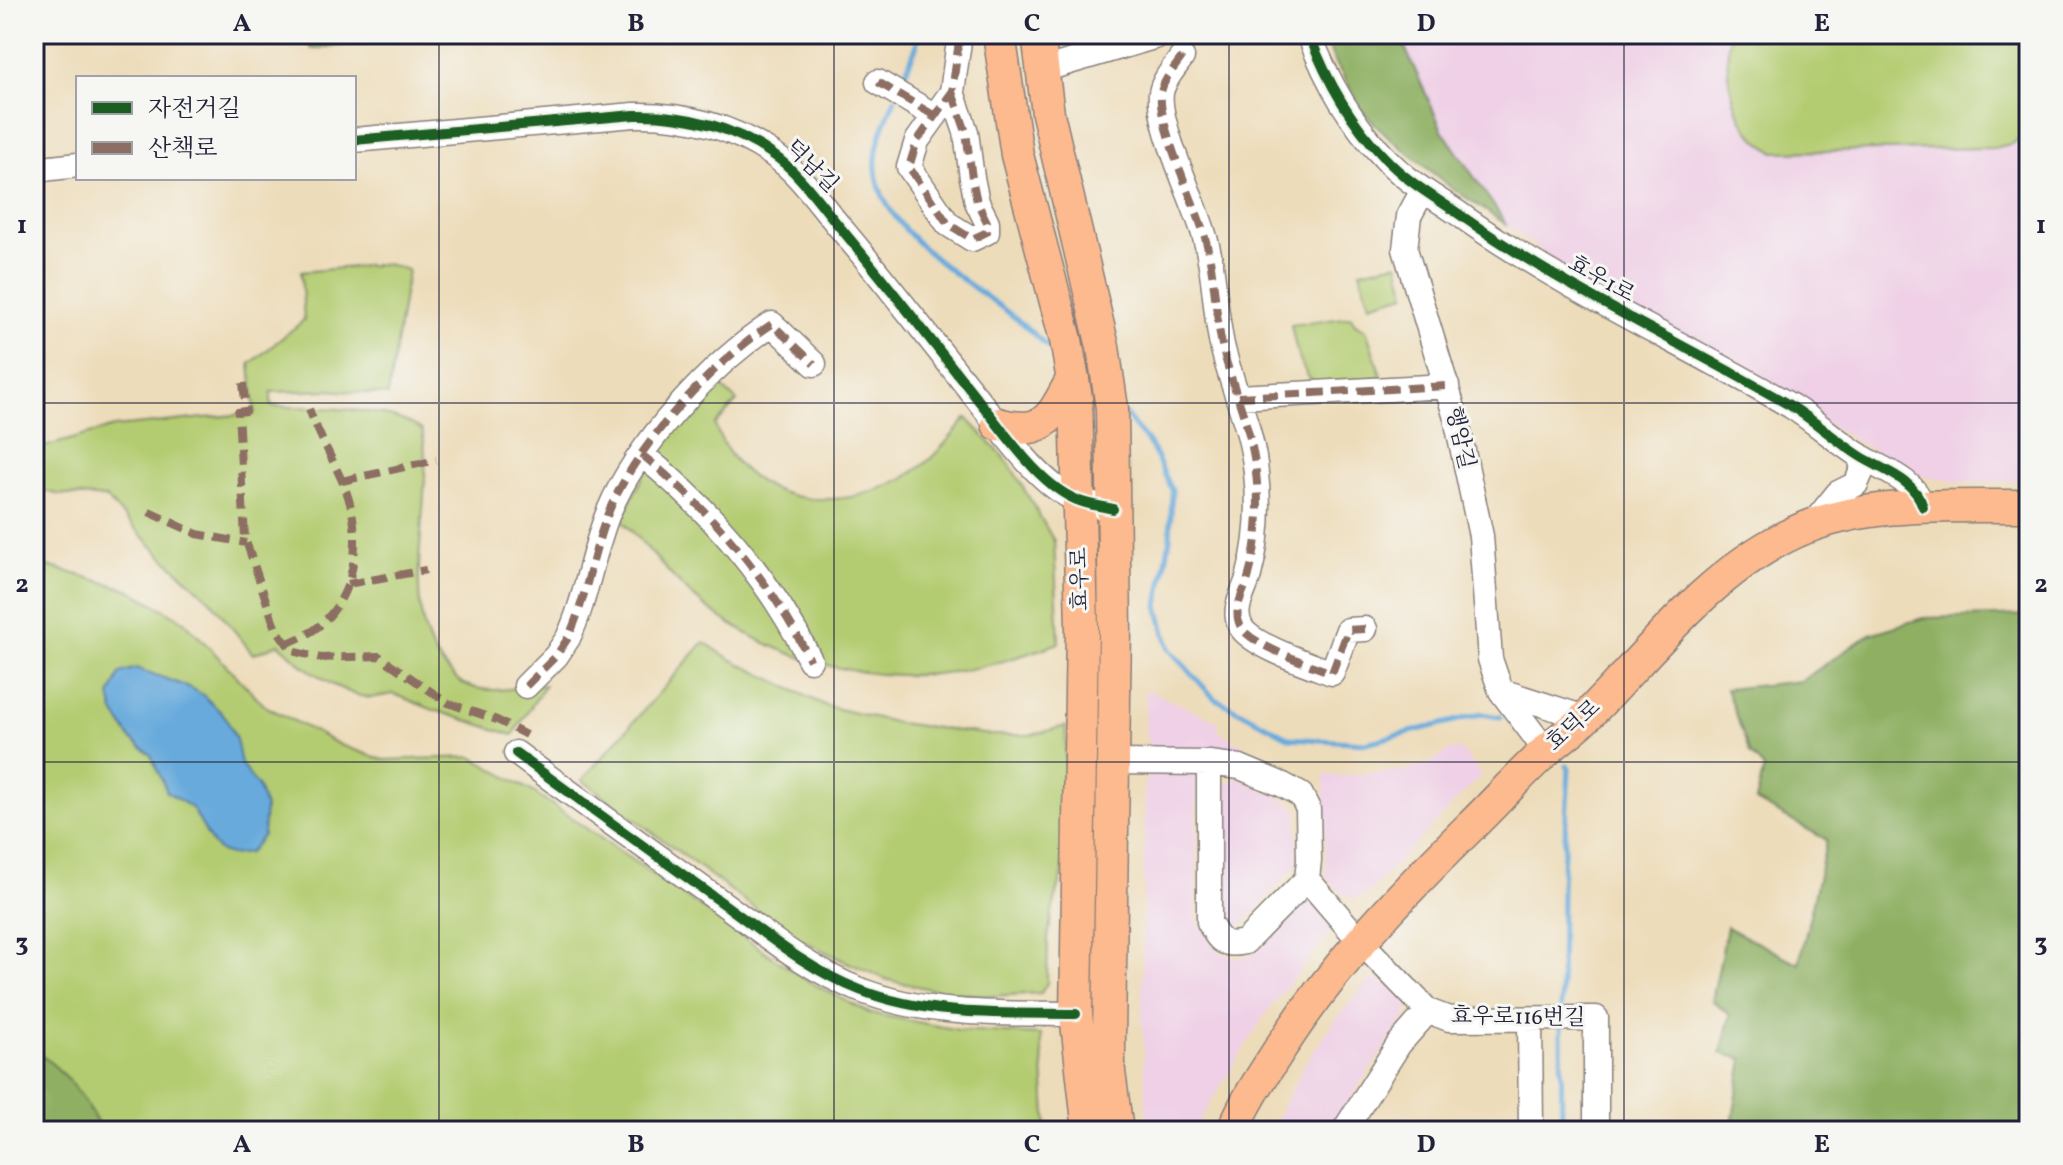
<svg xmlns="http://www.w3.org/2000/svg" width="2063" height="1165" viewBox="0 0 2063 1165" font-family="Vollkorn,'Noto Serif KR',serif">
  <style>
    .built { fill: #efd0e6 }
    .green { fill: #b4cc71; stroke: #6b7756; stroke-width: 2 }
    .forest { fill: #8fb063; stroke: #58694f; stroke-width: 2 }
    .water { fill: #68aadc; stroke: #45668c; stroke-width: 2 }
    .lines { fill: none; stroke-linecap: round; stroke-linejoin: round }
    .stream { stroke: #68aadc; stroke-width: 5 }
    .minor-casing { stroke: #887f7a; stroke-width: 27 }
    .major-casing { stroke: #887f7a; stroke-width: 35 }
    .minor { stroke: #fff; stroke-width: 24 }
    .major { stroke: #fcba8e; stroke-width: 32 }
    .quiet { stroke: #8d6e63; stroke-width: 8; stroke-dasharray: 16 8; stroke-linecap: butt }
    .cycleway-casing { stroke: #f6f6f2; stroke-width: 15 }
    .cycleway { stroke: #1b5e20; stroke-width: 10 }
    .grid { fill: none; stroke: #22223b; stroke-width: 2; stroke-opacity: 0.55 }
    .labels { text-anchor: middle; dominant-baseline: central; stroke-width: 6; stroke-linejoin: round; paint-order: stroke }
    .street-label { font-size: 22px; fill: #22223b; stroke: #f6f6f2 }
    .neatline { fill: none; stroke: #22223b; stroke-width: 3 }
    .grid-label { font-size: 26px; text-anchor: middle; font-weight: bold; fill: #22223b }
  </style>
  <rect width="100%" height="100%" fill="#f6f6f2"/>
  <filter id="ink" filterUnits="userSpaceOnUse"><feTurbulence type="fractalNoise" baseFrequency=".0125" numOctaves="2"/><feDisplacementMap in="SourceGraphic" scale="16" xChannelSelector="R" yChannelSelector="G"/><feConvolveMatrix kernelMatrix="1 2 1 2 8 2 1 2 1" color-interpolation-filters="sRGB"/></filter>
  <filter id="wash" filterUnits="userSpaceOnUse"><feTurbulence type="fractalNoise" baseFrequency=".006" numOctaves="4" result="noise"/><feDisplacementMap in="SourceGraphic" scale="32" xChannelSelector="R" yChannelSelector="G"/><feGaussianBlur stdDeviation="1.8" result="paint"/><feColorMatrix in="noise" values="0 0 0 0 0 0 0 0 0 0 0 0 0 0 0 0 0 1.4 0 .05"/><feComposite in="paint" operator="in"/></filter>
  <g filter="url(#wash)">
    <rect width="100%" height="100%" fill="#eddcb9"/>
    <path class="built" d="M1399,34H2029V481L1959,482L1917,475L1602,296L1507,225L1442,130Z
      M1146,689L1218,722V732L1245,746L1246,752L1152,750L1147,741L1145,727Z
      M1449,750H1462L1481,775L1367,894L1355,898L1343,894L1326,878L1324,774L1341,776L1408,770L1427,765Z
      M1154,774H1191L1197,779L1196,918L1204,932L1220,952L1236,959L1251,956L1303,902L1310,901L1330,922L1331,931L1264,1016L1195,1128L1180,1131L1158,1128L1149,1123L1146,1113L1142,1008L1145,780Z
      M1238,777L1292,804L1297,811L1298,864L1238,928H1232L1226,924L1224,786Z
      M1369,980H1381L1407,1002L1408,1013L1348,1102L1334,1131H1271L1304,1065L1337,1018Z"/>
    <path class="green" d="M1730,34H2029V133L2011,144L1994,148L1775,152C1734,133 1722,74 1730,34Z
      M1398,263L1406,294L1370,304L1360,271Z
      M386,264L408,270L388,395L329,390L271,392V406C315,409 386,405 422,430C437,498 392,614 447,669C453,675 459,683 466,685C492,695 517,687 545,685L513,735L431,709L394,694L370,698L356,695L333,685L303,666L279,644L253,654L210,600L160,554L106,498L57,494L34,489V450L114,427L255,413L250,364L304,320L301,272Z
      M1351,317L1355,324L1366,330L1382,378L1315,384C1299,370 1295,344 1291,325Z
      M716,381L737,401L715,425C745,507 837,516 905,477C931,463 948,440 967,418L1009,463L1054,541L1059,643C1024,655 989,667 953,672C857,686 754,654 683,587C661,566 643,541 621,520L651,461L684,414Z
      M34,562L130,590L184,621L265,706L340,745L384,760L472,757L535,793L806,980L869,1013L959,1030L1041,1035L1047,1131H101C84,1095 67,1073 34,1050Z
      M704,642L730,659L826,706L898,723L991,735H1031L1066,726L1063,873L1052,912L1048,938L1047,983L1041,993L994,996L940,991L888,980L842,960L788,933L582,780Z"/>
    <path class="forest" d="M299,34H368L363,43L312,49Z
      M1324,34H1399L1442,130L1507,225L1449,186L1390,138L1364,113L1334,60Z
      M2029,615V1131H1731L1743,1059L1721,1053L1730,1015L1712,1001L1727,927L1799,964L1827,840L1756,801L1764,768L1750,753L1726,689L1801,681L1870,634L1923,618Z
      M34,1050C67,1073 84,1095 101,1131H34Z"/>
    <path class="water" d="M136,668L191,688L203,695L225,716L236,739L241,764L258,787L265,808L263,835L249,853L230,855L221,852L213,845L192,808L167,792L151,755L131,739L114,712L110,696L120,673Z"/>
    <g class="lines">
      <path class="stream" d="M900,86L916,47L918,34
        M895,99C886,121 874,144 876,169C879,230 967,281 1010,314C1026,326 1041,341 1056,354
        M1124,413L1151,446L1172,490L1170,539L1158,606L1169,649L1214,698L1290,738L1366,743L1482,714L1500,717
        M1561,1010L1562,886L1569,769L1567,766
        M1561,1024L1562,1131"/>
    </g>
  </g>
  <g filter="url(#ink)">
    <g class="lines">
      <g class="minor-casing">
        <path id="minor" d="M1309,34C1326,79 1350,122 1384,157C1409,184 1437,198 1466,219C1569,291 1683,343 1791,406C1815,421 1836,441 1860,456C1882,470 1915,479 1923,507
          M1182,57C1175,67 1163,80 1161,93C1157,123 1193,199 1203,231C1215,268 1214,307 1222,345C1232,388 1252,428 1256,473C1260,508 1258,541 1249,575C1245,592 1231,609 1241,627C1252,646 1311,665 1332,673L1348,630L1365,629
          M1042,70L1164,34
          M878,82L935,116
          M952,92L966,132L972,178L977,202L987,222V232L972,239L948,224L909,167L917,141L952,92L960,34
          M354,140L634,115C684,114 730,125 772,154C799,172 818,201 838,225C888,284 935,346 983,406C1008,437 1040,485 1077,500C1088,505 1101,506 1113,509
          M34,170L78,165
          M1422,192L1409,216L1405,249L1456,418L1481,536L1490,659L1501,691L1546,751
          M1238,397L1447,386
          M641,454C712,511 770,579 810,660
          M1813,524L1838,493L1856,484L1863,468L1859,455
          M526,686L556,656L568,638C587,598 592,552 609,511C637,444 712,363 772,324L814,364
          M1501,691L1585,718
          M516,753C583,803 650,851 717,899C763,932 808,970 860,990C929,1017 1003,1013 1076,1014
          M1114,762L1209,763
          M1209,763L1240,767L1283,785L1301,795L1308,809L1309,860L1307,879L1245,942C1223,947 1219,941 1209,922Z
          M1307,879L1360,941L1428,1011L1449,1019L1596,1018V1131
          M1530,1019L1531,1131
          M1344,1131L1399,1044L1428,1011"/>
      </g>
      <g class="major-casing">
        <path id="major" d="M999,34L1017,155L1066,340L1076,398L1082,627L1076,1014L1089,1131
          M1038,34L1048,114L1103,347L1112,408L1115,629L1109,1039V1072L1117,1131
          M998,424C1046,437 1052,416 1073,378
          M1233,1131C1245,1101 1263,1075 1281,1047C1336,963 1398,898 1470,827C1496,802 1520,774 1547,750C1560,738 1576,728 1588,715C1649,653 1706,577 1785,537C1858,499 1949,507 2029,506"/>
      </g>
      <use href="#minor" class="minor"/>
      <use href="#major" class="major"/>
      <path class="quiet" d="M1182,57C1175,67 1163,80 1161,93C1157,123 1193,199 1203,231C1215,268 1214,307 1222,345C1232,388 1252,428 1256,473C1260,508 1258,541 1249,575C1245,592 1231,609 1241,627C1252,646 1311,665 1332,673L1348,630L1365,629
        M878,82L935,116
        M952,92L966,132L972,178L977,202L987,222V232L972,239L948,224L909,167L917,141L952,92L960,34
        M243,383L246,411L238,412L245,538L275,627L292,651L321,658L379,656L448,703L497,720L526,735
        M1238,397L1447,386
        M641,454C712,511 770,579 810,660
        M342,481L436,460
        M149,512L197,534L246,543
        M348,584L426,570
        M286,644C297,639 310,634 319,626C358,593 363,534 345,488C334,461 319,436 309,409
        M526,686L556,656L568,638C587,598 592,552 609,511C637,444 712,363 772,324L814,364"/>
      <g class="cycleway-casing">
        <path id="cycleway" d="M1309,34C1326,79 1350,122 1384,157C1409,184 1437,198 1466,219C1569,291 1683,343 1791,406C1815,421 1836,441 1860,456C1882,470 1915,479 1923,507
          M354,140L634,115C684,114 730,125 772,154C799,172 818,201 838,225C888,284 935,346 983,406C1008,437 1040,485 1077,500C1088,505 1101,506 1113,509
          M516,753C583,803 650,851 717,899C763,932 808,970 860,990C929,1017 1003,1013 1076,1014"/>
      </g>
      <use href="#cycleway" class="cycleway"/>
    </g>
  </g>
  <path class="grid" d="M439,34V1131M834,34V1131M1229,34V1131M1624,34V1131M34,403H2029M34,762H2029"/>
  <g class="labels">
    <g class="street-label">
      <text transform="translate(811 167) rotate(45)">덕남길</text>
      <text transform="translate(1601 280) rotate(29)">효우1로</text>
      <text transform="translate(1459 438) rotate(77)">행암길</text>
      <text transform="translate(1081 579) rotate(-91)">효우로</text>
      <text transform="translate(1574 726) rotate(-42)">효덕로</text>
      <text transform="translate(1518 1018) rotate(1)">효우로116번길</text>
    </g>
  </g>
  <rect width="2063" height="1165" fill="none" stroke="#f6f6f2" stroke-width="88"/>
  <rect x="76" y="76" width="280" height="104" fill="#f6f6f2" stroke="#a1a1a9" stroke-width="2"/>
  <rect x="92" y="102" width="40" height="12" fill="#1b5e20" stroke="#a1a1a9" stroke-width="2"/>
  <text x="148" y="116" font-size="24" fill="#22223b">자전거길</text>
  <rect x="92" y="142" width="40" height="12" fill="#8d6e63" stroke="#a1a1a9" stroke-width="2"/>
  <text x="148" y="156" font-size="24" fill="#22223b">산책로</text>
  <rect x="44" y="44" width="1975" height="1077" class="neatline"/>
  <g class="grid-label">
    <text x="242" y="31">A</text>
    <text x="636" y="31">B</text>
    <text x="1032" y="31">C</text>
    <text x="1426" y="31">D</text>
    <text x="1822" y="31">E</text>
    <text x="22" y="233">1</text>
    <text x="2041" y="233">1</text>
    <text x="22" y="592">2</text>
    <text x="2041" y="592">2</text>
    <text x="22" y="951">3</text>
    <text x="2041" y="951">3</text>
    <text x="242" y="1152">A</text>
    <text x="636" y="1152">B</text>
    <text x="1032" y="1152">C</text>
    <text x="1426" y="1152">D</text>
    <text x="1822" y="1152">E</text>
  </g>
</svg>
